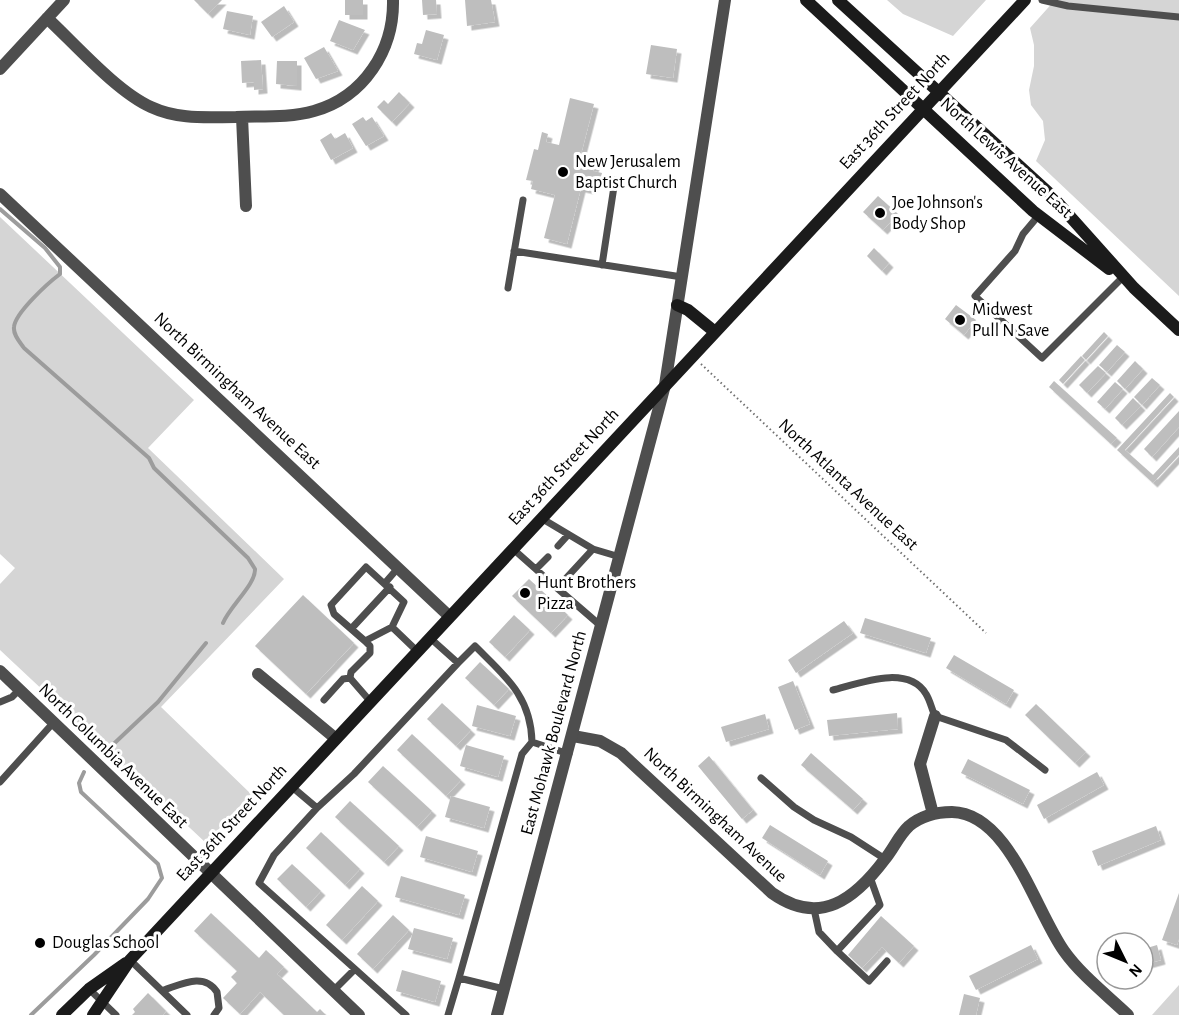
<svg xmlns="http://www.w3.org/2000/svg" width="1179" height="1015" viewBox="0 0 1179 1015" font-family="'Alegreya Sans',sans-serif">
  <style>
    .green { fill: #d5d5d5 }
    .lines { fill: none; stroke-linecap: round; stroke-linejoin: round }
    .stream { stroke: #9c9c9c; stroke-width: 4 }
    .building { fill: #bebebe; filter: url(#shadow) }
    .path { stroke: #707070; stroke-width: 2; stroke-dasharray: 1.5 3; stroke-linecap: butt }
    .service { stroke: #4e4e4e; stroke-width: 7 }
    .minor { stroke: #4e4e4e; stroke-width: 12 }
    .tertiary { stroke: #4e4e4e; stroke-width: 12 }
    .secondary { stroke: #1b1b1b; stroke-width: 12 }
    .poi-dot { fill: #000; stroke: #fff; stroke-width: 2 }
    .labels { text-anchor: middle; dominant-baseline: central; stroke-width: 6; stroke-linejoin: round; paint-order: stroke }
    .street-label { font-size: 18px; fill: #000; stroke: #fff }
    .poi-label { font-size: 18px; fill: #000; stroke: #fff; text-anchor: start }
  </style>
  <defs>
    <filter id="shadow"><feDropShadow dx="4.5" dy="4.5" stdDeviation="0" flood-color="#0004"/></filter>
  </defs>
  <rect width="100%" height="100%" fill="#fff"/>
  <path class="green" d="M887,0H986L953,36L903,14Z
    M1055,0H1179V296L1036,161L1045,140L1043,121L1031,105L1029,90L1034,66V45L1030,28Z
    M0,217L194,400L148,448L284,579L161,707L251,794L206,843L0,650V584L15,568L0,554Z
    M1179,985V1015H1152Z"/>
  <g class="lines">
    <path class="stream" d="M0,209L45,248L60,267V274C48,283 15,313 14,327C13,335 20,342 24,348L149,458L154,468L248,558L255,569C256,584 230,606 223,623
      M103,754L158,702L206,643
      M31,1015L94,955L148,899L162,878L158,864L81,792L79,783L84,772"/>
  </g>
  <path class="building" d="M194,0H222L208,14Z
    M345,0H363V15H345Z
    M422,0H436L437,14L423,15Z
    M465,0H491L495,22L467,26Z
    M284,6L294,22L272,37L261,22Z
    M227,11L253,16L250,35L223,29Z
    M339,20L365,30L353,50L330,41Z
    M426,30L444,35L437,60L414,54L417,43L422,44Z
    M651,45L677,49L673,78L646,74Z
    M324,47L338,71L316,79L304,58Z
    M261,60L263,89L254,90V82L242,83L241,61Z
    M277,61H297V86L276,84Z
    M399,92L410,103L392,122L377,107L384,100L388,104Z
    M570,98L594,104L580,158L596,162L593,171L602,173L600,181L593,179L590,190L581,188L567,244L544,238L555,195L531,189L533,181L526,180L534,149L538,150L542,132L548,134L546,142L559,145Z
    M363,117L366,121L372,117L384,136L366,146L352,124Z
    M331,133L335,139L345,133L353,148L331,160L320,140Z
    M878,196L898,214L883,230L863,212Z
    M874,248L889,263L882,271L867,256Z
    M956,305L976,320L964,335L945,319Z
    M1104,332L1108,336L1086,360L1082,356Z
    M1117,345L1125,352L1107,372L1099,365Z
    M1081,356L1085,360L1063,384L1059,380Z
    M1135,361L1143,369L1125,389L1117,381Z
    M1098,366L1106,373L1087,393L1079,385Z
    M1152,378L1160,385L1142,405L1134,397Z
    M1054,381L1117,438L1111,444L1049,387Z
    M1115,382L1123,389L1105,409L1097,402Z
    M1170,393L1174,397L1125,450L1153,475L1179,447V455L1153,483L1117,450Z
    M1133,398L1141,406L1122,425L1115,418Z
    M1179,411V427L1152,457L1144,449Z
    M529,579L568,615L551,633L512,596Z
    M303,595L354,643L306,694L255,646Z
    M514,615L530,630L505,657L489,642Z
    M865,618L931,638L926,653L860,633Z
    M844,621L853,633L796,673L788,660Z
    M954,655L1014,690L1006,704L946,668Z
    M480,662L509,689L494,705L465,678Z
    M793,681L810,724L795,730L778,687Z
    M442,703L471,730L456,746L427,719Z
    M1036,704L1086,752L1075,763L1025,715Z
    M477,705L516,716L510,736L472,726Z
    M897,713L898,729L829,736L827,720Z
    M765,714L769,729L726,742L721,727Z
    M412,734L461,780L446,796L397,750Z
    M466,745L504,756L498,777L460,766Z
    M811,753L863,799L853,810L801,765Z
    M709,756L753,810L742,819L698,766Z
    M968,759L1030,790L1023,804L961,773Z
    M383,766L432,811L417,827L368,782Z
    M1097,772L1104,785L1044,819L1037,805Z
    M451,796L490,807L484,828L445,817Z
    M350,801L399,846L384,862L335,817Z
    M770,825L828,861L820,875L762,838Z
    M1156,826L1161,840L1098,866L1092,851Z
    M321,832L360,869L345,885L306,848Z
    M426,836L478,851L472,872L420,857Z
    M292,864L321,891L306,907L277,879Z
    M401,876L465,895L459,915L395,897Z
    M362,886L378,901L342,940L326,925Z
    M1179,893V939L1177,945L1162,940Z
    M211,913L259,958L266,950L284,967L277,974L317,1012L320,1009L326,1015H284L260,992L240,1014L223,998L237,983L231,977L237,971L194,931Z
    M393,915L409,930L373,969L357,954Z
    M881,916L914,946L899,963L882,947L862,968L848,955Z
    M414,928L453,938L447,959L408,949Z
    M1146,944L1147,948L1157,945L1161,960L1143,965V945Z
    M1031,945L1038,959L976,990L969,976Z
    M402,970L441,981L435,1002L396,991Z
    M148,993L166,1011L163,1015H132L135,1012L133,1009Z
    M964,994L980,998L976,1015H959Z"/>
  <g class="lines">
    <path class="path" d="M701,364L986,633"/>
    <path class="service" d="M1042,0L1068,6L1179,17
      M1039,215L1023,234L1015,251L975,296L1042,358L1122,278
      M514,251L682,277
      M602,265L615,180
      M508,288L523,200
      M541,518L593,549
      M558,546L568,535
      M512,548L557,588L593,549L620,557
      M366,567L404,602L392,627L365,641L334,614L331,605Z
      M536,569L548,557
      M385,583L398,568
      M557,588L601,626
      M392,627L417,651
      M351,629L390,587
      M458,663L475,646C505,676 531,696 532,742
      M350,678L370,701
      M833,690C860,683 908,664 926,694C930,700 932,710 935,716L1006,740L1045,770
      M324,700L343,679L350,678L351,672L370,653V646L365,641
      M0,702L12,697L19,690
      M761,778L794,807L814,820L851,837L885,859
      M0,782L54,722
      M291,786L317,808L274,855L259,883L355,969
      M317,808L354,774L458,663L429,637
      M814,909L819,932L837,951L880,905L870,877
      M837,951L869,981L887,961
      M130,960L187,1015
      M89,989L116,1015
      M504,989L459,978L522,754L532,742L569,754
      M164,990C182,984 204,972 217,992L219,1008L214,1015
      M333,991L355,969L406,1015
      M448,1015L459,978"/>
    <path class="minor" d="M47,18C75,44 117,92 151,107C179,120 207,117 236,117C261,116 290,118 314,111C364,97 394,50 393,0
      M0,69L64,0
      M242,117L246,206
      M0,194L449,616
      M0,671L359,1015
      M258,674L335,738
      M573,736L600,741L621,753L772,893C820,927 855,899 885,859C894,848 899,835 909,826C921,816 937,812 952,812C1009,813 1035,910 1064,951C1081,975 1107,995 1128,1015
      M933,814L920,764L935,716"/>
    <path class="tertiary" d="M497,1015L665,385L725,0"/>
    <path class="secondary" d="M806,0L1033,211L1109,269
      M838,0L1050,194L1134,288L1179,330
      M677,305L688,310L715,332
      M62,1015L89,989L126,963
      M93,1015L130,960L1025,0"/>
  </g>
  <g class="poi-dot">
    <circle cx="563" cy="172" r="6"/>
    <circle cx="880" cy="213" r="6"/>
    <circle cx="960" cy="320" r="6"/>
    <circle cx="525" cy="593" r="6"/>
    <circle cx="40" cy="943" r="6"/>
  </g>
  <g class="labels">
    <g class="street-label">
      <text transform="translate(895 111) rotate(-47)">East 36th Street North</text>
      <text transform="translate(1006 158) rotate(42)">North Lewis Avenue East</text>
      <text transform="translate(237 391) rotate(43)">North Birmingham Avenue East</text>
      <text transform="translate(564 467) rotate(-47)">East 36th Street North</text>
      <text transform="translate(848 485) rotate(43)">North Atlanta Avenue East</text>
      <text transform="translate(554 733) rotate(-75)">East Mohawk Boulevard North</text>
      <text transform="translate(113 756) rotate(44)">North Columbia Avenue East</text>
      <text transform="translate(715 815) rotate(43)">North Birmingham Avenue</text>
      <text transform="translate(232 823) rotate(-47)">East 36th Street North</text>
    </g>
    <g class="poi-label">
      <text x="575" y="162">New Jerusalem<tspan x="575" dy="21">Baptist Church</tspan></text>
      <text x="892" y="203">Joe Johnson's<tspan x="892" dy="21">Body Shop</tspan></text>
      <text x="972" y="310">Midwest<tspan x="972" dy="21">Pull N Save</tspan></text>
      <text x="537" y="583">Hunt Brothers<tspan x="537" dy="21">Pizza</tspan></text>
      <text x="52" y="943">Douglas School</text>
    </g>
  </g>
  <g transform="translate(1125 961) rotate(133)"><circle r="28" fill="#ffffff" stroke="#999999" stroke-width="1.5"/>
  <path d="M0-4.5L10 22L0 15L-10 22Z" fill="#000000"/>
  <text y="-9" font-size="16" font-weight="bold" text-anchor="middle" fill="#000000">N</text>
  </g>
</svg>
